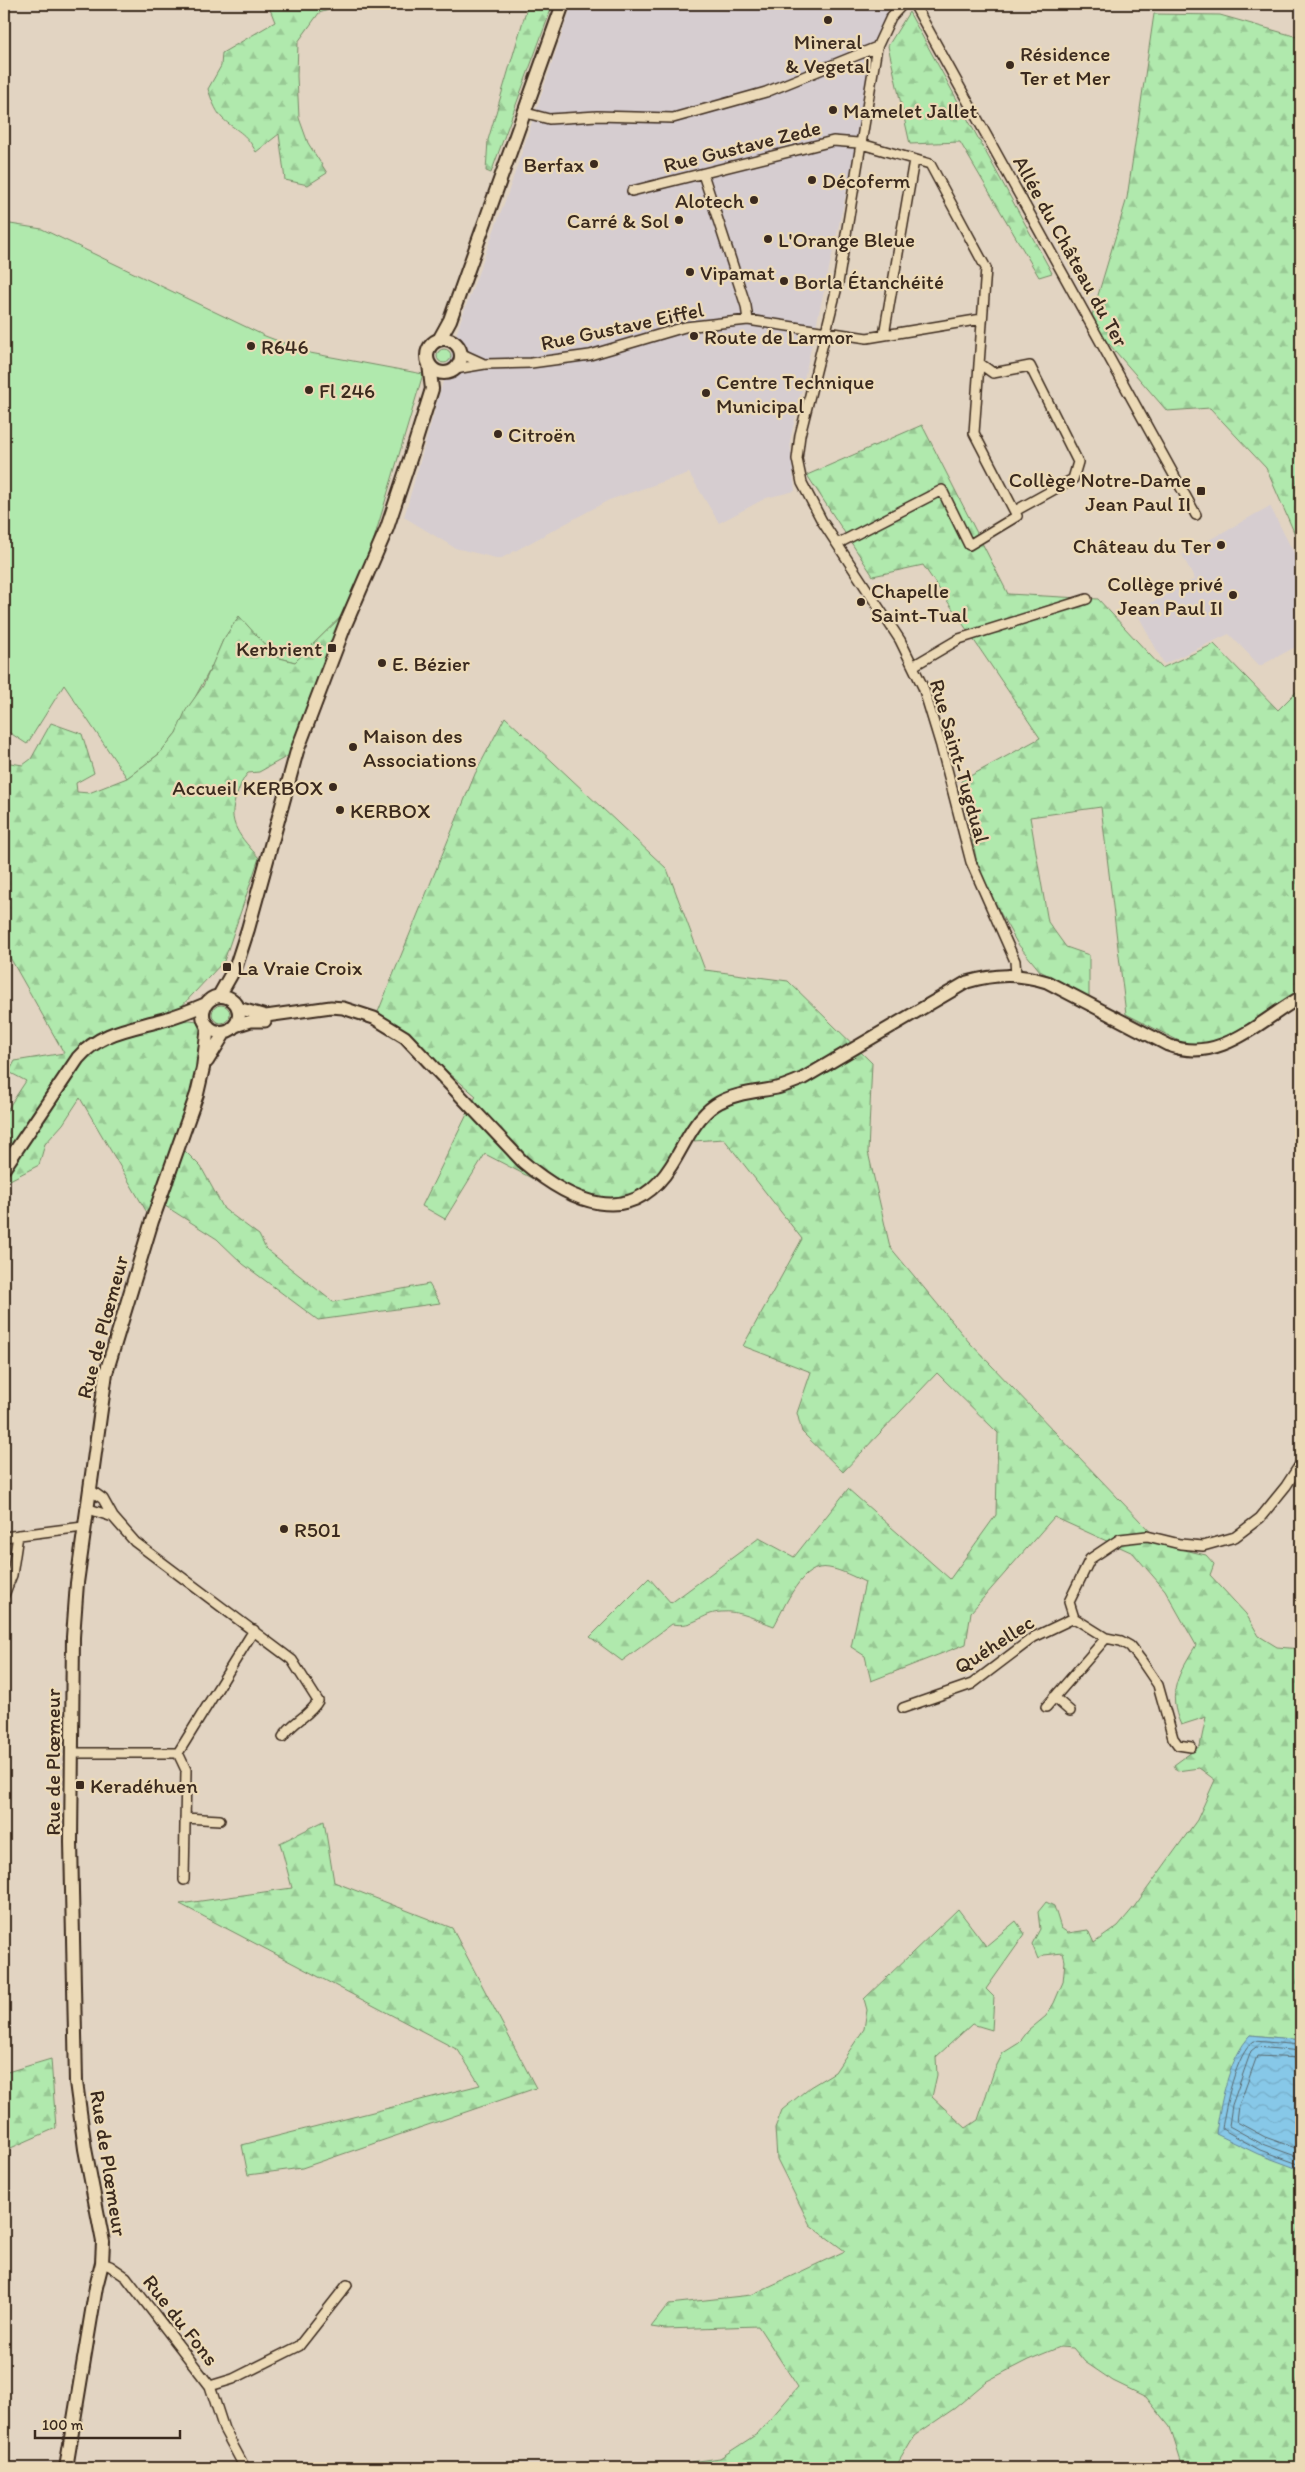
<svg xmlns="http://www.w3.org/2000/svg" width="1305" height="2472" viewBox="0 0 1305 2472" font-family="Itim,sans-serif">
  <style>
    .built { fill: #d6cdd0 }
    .green { fill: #b0e9ad; stroke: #768a66 }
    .forest { fill: url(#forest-firs); stroke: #768a66 }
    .water { fill: url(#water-waves); stroke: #698997 }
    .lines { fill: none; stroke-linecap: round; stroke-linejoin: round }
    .shore { stroke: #59696f; stroke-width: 1 }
    .minor-casing { stroke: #3b2a1e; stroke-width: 12 }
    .tertiary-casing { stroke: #3b2a1e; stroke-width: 15 }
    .secondary-casing { stroke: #3b2a1e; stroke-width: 16 }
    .minor { stroke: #ecdab7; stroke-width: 9 }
    .tertiary { stroke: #ecdab7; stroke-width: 11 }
    .secondary { stroke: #ecdab7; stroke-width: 12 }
    .poi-dot { fill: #3b2a1e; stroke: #ecdab7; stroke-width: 2 }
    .labels { text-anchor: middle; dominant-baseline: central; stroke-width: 4.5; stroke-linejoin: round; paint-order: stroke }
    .poi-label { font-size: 21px; fill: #3b2a1e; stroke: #ecdab7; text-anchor: start }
    .street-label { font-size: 21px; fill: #3b2a1e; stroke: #ecdab7 }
  </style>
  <defs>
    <pattern id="forest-firs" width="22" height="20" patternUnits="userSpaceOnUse" patternTransform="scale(1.25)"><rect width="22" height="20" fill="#b0e9ad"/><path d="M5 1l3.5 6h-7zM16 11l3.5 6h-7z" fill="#98c894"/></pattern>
    <pattern id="water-waves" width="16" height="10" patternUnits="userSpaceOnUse" patternTransform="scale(1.25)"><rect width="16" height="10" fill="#87c8e8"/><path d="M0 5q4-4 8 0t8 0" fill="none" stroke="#75acc7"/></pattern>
  </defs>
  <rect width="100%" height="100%" fill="#e2d4c2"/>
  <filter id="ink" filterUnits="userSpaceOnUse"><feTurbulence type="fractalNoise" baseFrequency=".02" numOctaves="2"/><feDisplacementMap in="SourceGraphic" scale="10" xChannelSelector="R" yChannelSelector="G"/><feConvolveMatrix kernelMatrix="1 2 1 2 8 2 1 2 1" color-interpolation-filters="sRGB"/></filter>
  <g filter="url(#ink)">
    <path class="built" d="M572,4H889L790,441L795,491L766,498L719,523L689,473L609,500L500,559L455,548L404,517L460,322L509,190Z
      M1270,506L1301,567V644L1260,666L1229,634L1164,664L1136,611L1195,579L1182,555Z"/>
    <path class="green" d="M4,223L42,229L265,336L310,353L423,374L355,603L295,662L276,657L239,617L223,640L213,664L176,733L159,754L127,778L64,685L27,744L4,729Z
      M437 356a7 7 0 1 1 14 0a7 7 0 1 1-14 0Z
      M212 1014a9 9 0 1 1 18 0a9 9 0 1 1-18 0Z"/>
    <path class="forest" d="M268,4H348L319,13L298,42L297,76L299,118L308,143L327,173L308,185L285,180L279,134L256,152C245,131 237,132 222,118C215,110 211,98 208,89L221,66L222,53L275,22Z
      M528,4H553L491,173L486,171L488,140Z
      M909,12L1052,273L1039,277L960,142L910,144L888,46Z
      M1154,14L1220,15L1301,38V548L1266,468L1210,408L1167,411L1090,322L1127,198Z
      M922,425L1008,594L1098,599L1162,668L1214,644L1278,710L1301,687V993L1220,1040L1189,1046L1126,1014L1101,807L1030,817L1048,922L1066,947L1089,955V997L1040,971L1017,943L991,896L977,863L961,781L1040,738L923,565L873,576L807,475Z
      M355,603L297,751L259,772L248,773C242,780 240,786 237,795C225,823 241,837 259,858L224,961L178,1010L181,1019L198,1021C211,1055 189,1110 179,1145L201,1167L224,1209L259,1235L266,1249L333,1302L429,1284L440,1303L318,1320L243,1264L217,1239L159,1202L152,1221L80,1098L63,1124L45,1144L39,1165L4,1183V1119L7,1110L26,1081L9,1072L15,1061L64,1053L4,947V762L23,765L31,759L51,723L82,734L94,773L76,783L77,792L89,793L127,778L159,754L176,733L186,710L203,686L223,640L239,616L276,657L295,662Z
      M505,717L667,869L705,970L788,981L872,1063L868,1152L890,1247L969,1342L1163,1545L1206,1555L1214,1564L1210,1575L1246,1614L1259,1636L1277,1647L1301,1649V2040L1251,2035L1293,2167L1301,2170V2468H1183L1170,2427L1146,2397L1113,2381L1085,2362L1073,2348L1060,2347L1028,2360L987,2381L955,2408L914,2436L895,2468H693L691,2462L720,2458L757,2434L798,2387L758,2326L665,2329L651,2327L669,2304L751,2295L845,2251L810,2225L777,2159L775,2128L782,2110L810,2087L835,2072L864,2029L867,2010L864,1999L958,1909L986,1946L1016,1921L1025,1934L986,1989L994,1997L992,2030L972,2024L936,2057L937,2075L932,2097L966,2128L978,2120L994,2071L1003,2053L1019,2043L1028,2031L1046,2016L1054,2003L1063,1982L1065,1961L1063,1953L1044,1955L1038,1959L1032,1944L1040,1929L1038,1912L1046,1902L1054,1906L1061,1928L1068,1933L1088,1930L1094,1943L1118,1926L1134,1907L1197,1820L1215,1780L1199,1768L1177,1771L1174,1765L1200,1746L1206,1717L1181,1725C1166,1693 1179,1673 1196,1645L1165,1590L1133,1553L1054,1517L971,1612L966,1644L871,1681L865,1656L851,1647L865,1582C854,1577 841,1570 829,1568C801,1562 785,1607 774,1626C757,1620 739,1610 721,1612C701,1613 695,1628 672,1624L622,1661L590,1637L649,1578L671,1603L759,1538L794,1557L848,1489L950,1579L996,1515L998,1433L937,1373L843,1472L802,1432L797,1413L811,1372L743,1346L802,1239L724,1139L693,1141L656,1191L627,1207L566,1196L485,1154L445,1219L422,1206L476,1096L378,1012L475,774Z
      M324,1821L334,1882L452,1928L536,2088L302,2168L248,2175L242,2145L480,2085L458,2050L180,1904L292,1888L280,1843Z
      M51,2059L56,2128L4,2151V2073Z"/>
    <path class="water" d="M1251,2035L1301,2040V2170L1258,2154L1216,2134C1220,2104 1229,2057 1251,2035Z"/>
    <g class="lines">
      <path class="shore" d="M1301,2045L1254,2041C1236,2053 1225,2108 1222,2129L1260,2150L1301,2165
        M1301,2051L1256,2047L1251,2051L1232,2105L1229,2126L1262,2144L1301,2158
        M1301,2058L1257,2056L1239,2106L1237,2122L1265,2137L1301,2150"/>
      <g class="minor-casing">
        <path id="minor" d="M903,4L891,17L877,47L838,283L800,435L797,459L802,483L822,521L900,640L923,687L941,746L971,862L1015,961L1016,975
          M914,4L1196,515
          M526,113L549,119L597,116L673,118L766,92L877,47
          M703,174L746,306L748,320
          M632,191L833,141L858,143L930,164L986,268L974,433L1017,516L969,545L942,490L837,544
          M884,335L914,160
          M460,353L482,363
          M979,363L993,373L1030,366L1078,462L1073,479L1015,511
          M455,369L485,364L531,363L590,355L685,327L748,320L867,338L982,319
          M913,666L959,639L1087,599
          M89,1489L103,1499L113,1517L135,1542L292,1660L318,1701C310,1716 291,1722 283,1737
          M86,1508L113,1517
          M4,1537L83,1527
          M4,1595L12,1575L18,1535
          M1074,1618L1106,1638L1121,1641L1130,1646L1141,1660L1158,1685L1173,1738L1178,1745L1191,1747
          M1054,1697L1070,1711
          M1046,1707L1106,1638
          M903,1708L972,1684L1034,1637L1074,1618L1069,1602L1090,1559L1120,1539L1147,1536L1180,1544L1203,1546L1235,1537L1260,1518L1286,1486L1301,1463
          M72,1753H178L254,1630
          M178,1753L186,1770L184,1880
          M185,1818L220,1820
          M102,2263L110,2266L126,2277L210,2386L224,2429L245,2468
          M210,2386L233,2379L299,2346L347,2285"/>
      </g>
      <g class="tertiary-casing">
        <path id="tertiary" d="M238,1008L266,1016L331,1007L343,1008L374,1018L405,1037L523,1162C569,1201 630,1231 671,1166C684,1146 694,1119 715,1105C733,1093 756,1092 777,1088C785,1086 794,1082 802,1079L967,982C995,974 1019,973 1047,982L1168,1045C1219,1065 1259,1021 1301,997
          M235,1026L251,1021H265"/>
      </g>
      <g class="secondary-casing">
        <path id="secondary" d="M427 356a17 17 0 1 1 34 0a17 17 0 1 1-34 0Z
          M439,340L450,320L563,4
          M219,996L236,966L248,929L297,751L345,625L387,528L412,453L432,389L429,364
          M203 1014a18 18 0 1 1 36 0a18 18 0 1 1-36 0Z
          M207,1061L225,1032
          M4,1168L78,1058C100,1032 130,1029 162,1020C177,1016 192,1010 206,1004
          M66,2468L96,2287L102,2263L103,2242L85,2149L76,2082L71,1842L73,1637L77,1583L106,1373L152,1221L197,1094L203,1068L208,1026"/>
      </g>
      <use href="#minor" class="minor"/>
      <use href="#tertiary" class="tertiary"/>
      <use href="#secondary" class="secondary"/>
    </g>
  </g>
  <g class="poi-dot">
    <circle cx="828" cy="20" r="5"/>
    <circle cx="1010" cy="65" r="5"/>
    <circle cx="833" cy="110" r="5"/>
    <circle cx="594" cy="164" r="5"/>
    <circle cx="812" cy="180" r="5"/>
    <circle cx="754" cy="200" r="5"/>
    <circle cx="679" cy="220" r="5"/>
    <circle cx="768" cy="239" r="5"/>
    <circle cx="690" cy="272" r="5"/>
    <circle cx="784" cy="281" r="5"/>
    <circle cx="694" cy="336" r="5"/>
    <circle cx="251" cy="346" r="5"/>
    <circle cx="309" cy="390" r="5"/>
    <circle cx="706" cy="393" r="5"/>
    <circle cx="498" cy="434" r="5"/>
    <rect x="1196" y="486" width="10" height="10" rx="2.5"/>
    <circle cx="1221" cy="545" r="5"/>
    <circle cx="1233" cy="595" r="5"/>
    <circle cx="861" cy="602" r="5"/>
    <rect x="327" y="643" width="10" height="10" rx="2.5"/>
    <circle cx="382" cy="663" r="5"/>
    <circle cx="353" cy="747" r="5"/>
    <circle cx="333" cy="787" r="5"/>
    <circle cx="340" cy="810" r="5"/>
    <rect x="222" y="962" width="10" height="10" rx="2.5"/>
    <circle cx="284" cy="1529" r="5"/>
    <rect x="75" y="1780" width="10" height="10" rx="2.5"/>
  </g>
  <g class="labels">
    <g class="poi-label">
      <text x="828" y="41" text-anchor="middle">Mineral<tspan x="828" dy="24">&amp; Vegetal</tspan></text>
      <text x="1020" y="53">Résidence<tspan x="1020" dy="24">Ter et Mer</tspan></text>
      <text x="843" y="110">Mamelet Jallet</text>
      <text x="584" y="164" text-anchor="end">Berfax</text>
      <text x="822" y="180">Décoferm</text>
      <text x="744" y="200" text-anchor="end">Alotech</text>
      <text x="669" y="220" text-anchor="end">Carré &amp; Sol</text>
      <text x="778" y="239">L'Orange Bleue</text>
      <text x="700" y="272">Vipamat</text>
      <text x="794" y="281">Borla Étanchéité</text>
      <text x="704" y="336">Route de Larmor</text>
      <text x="261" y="346">R646</text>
      <text x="716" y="381">Centre Technique<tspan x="716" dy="24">Municipal</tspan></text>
      <text x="319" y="390">Fl 246</text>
      <text x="508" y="434">Citroën</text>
      <text x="1191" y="479" text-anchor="end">Collège Notre-Dame<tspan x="1191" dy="24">Jean Paul II</tspan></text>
      <text x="1211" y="545" text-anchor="end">Château du Ter</text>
      <text x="1223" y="583" text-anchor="end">Collège privé<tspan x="1223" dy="24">Jean Paul II</tspan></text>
      <text x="871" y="590">Chapelle<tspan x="871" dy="24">Saint-Tual</tspan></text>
      <text x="322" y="648" text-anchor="end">Kerbrient</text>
      <text x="392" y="663">E. Bézier</text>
      <text x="363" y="735">Maison des<tspan x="363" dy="24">Associations</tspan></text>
      <text x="323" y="787" text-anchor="end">Accueil KERBOX</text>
      <text x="350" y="810">KERBOX</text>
      <text x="237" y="967">La Vraie Croix</text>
      <text x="294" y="1529">R501</text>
      <text x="90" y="1785">Keradéhuen</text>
    </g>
    <g class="street-label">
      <text transform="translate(742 146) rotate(-14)">Rue Gustave Zede</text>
      <text transform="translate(1071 251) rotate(61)">Allée du Château du Ter</text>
      <text transform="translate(622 326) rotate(-12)">Rue Gustave Eiffel</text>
      <text transform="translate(960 761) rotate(74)">Rue Saint-Tugdual</text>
      <text transform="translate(102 1327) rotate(-75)">Rue de Plœmeur</text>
      <text transform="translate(994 1644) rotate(-33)">Quéhellec</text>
      <text transform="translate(52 1762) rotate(-90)">Rue de Plœmeur</text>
      <text transform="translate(109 2163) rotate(81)">Rue de Plœmeur</text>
      <text transform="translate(181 2320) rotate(52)">Rue du Fons</text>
    </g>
  </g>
  <rect width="1305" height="2472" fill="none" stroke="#ecdab7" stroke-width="20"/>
  <rect x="10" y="10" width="1285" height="2452" fill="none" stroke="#3b2a1e" stroke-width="2" filter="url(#ink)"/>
  <path d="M35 2430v8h145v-8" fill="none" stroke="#3b2a1e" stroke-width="2.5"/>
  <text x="42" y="2430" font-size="15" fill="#3b2a1e" stroke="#ecdab7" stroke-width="4" paint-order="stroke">100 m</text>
</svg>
